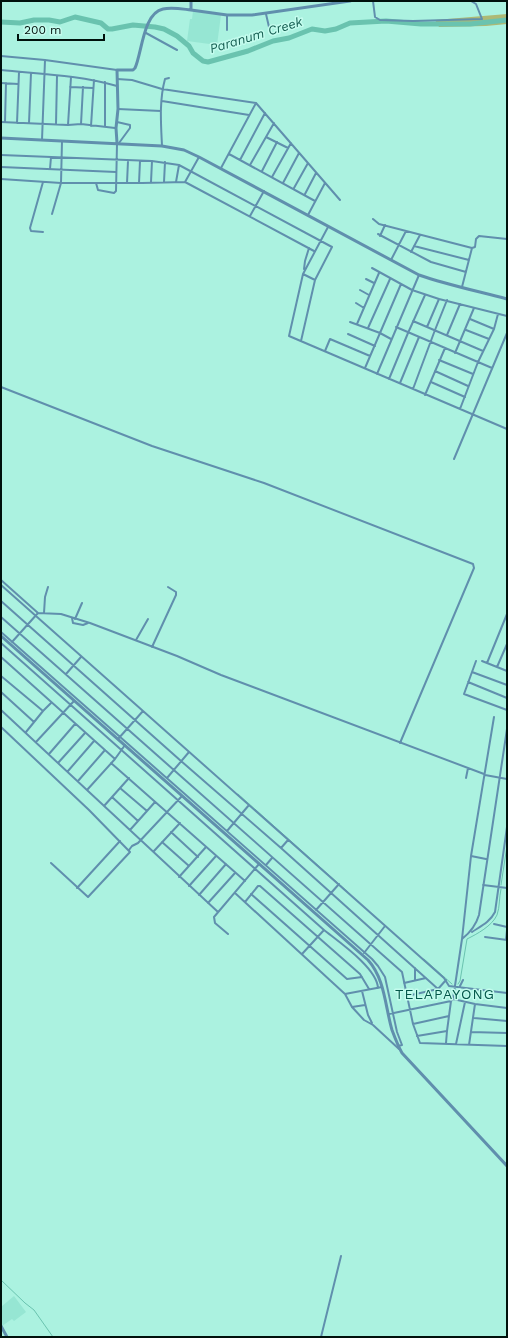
<svg xmlns="http://www.w3.org/2000/svg" width="508" height="1338" viewBox="0 0 508 1338" font-family="'Work Sans',sans-serif">
  <style>
    .built { fill: #96e6d3 }
    .forest { fill: #adb975 }
    .lines { fill: none; stroke-linecap: round; stroke-linejoin: round }
    .stream { stroke: #6ac3af; stroke-width: 1 }
    .river { stroke: #6ac3af; stroke-width: 5 }
    .minor { stroke: #608fad; stroke-width: 2 }
    .tertiary { stroke: #608fad; stroke-width: 3 }
    .labels { text-anchor: middle; dominant-baseline: central; stroke-width: 3; stroke-linejoin: round; paint-order: stroke }
    .water-label { font-size: 13px; font-style: italic; fill: #155e51; stroke: #c4fcee }
    .quarter-label { font-size: 14px; letter-spacing: 1px; fill: #035749; stroke: #c4fcee }
  </style>
  <rect width="100%" height="100%" fill="#abf2e0"/>
  <path class="built" d="M193,11L221,15L217,45L187,41L190,19H192Z
    M14,1296L26,1312L14,1321L12,1319L2,1326L1,1307Z"/>
  <path class="forest" d="M507,14V24L486,26L439,27L435,20Z"/>
  <g class="lines">
    <path class="stream" d="M238,794L348,892
      M501,885L507,846
      M424,959L452,984
      M458,984L460,981L467,939C477,934 492,926 497,915C500,907 499,897 501,889
      M1,1280L25,1303L34,1310L53,1337"/>
    <path class="river" d="M1,22L20,23L34,20H49L60,22L75,17L101,23L108,29H112L133,25L155,27L164,29L177,36L189,46L193,53L203,61L208,62L248,51L273,41L289,38L312,29L325,31L336,29L350,23L386,21L421,24H470L507,20"/>
    <path class="minor" d="M373,1L375,17L380,20L413,21L482,19L476,4L471,1
      M266,14L269,27
      M227,30V15
      M146,33L177,50
      M1,56L45,60
      M1,70C40,74 79,75 117,86
      M117,79L132,80L162,89L256,103L340,200
      M105,82V126
      M1,83L18,84
      M70,87L93,88
      M162,101L249,115
      M118,109L161,111
      M1,122L68,125L81,124L115,128
      M5,122L6,83
      M117,122L130,125V128L119,143
      M17,123L19,72
      M29,123L31,73
      M56,124L57,76
      M81,124L83,87
      M68,125L71,77
      M91,126L94,80
      M266,137L288,148
      M42,140L45,60L117,70
      M162,146C161,124 159,101 165,79L169,78
      M229,154L315,201
      M1,155L152,161L179,165L332,247L315,280L301,341
      M240,160L265,113
      M250,165L274,123
      M1,167L116,172
      M221,168L256,103
      M50,169L51,157
      M262,171L277,142
      M272,177L291,143
      M1,179L61,183H142L185,182L314,251
      M151,182L152,161
      M164,182L165,162
      M176,182L179,165
      M185,182L199,157
      M96,183L98,190L114,193L116,191L117,144
      M127,183L128,161
      M139,183L140,161
      M283,183L299,153
      M294,188L308,163
      M305,194L316,173
      M52,214L61,183L62,141
      M308,215L325,183
      M250,216L264,191
      M373,219L379,224L472,248L462,287
      M328,227L303,274L289,336L507,429
      M43,232L31,231L30,228L43,182
      M378,234L431,262L466,272
      M380,236L385,225
      M414,246L469,260
      M472,248L475,247L476,239L479,236L507,239
      M411,252L420,235
      M391,260L406,231
      M372,268L412,290L439,299L507,316
      M304,269L305,261L309,248
      M303,274L315,280
      M366,279L374,283
      M360,290L369,295
      M356,303L364,308
      M470,319L494,329
      M413,321L483,351
      M350,322L380,333L391,339
      M357,324L379,273
      M396,327L492,368
      M427,327L439,299
      M368,328L390,279
      M466,330L489,339
      M348,334L375,346
      M447,335L460,304
      M325,351L330,339L370,356
      M455,353L474,308
      M439,360L473,374
      M365,368L401,284
      M435,371L468,386
      M377,374L419,275
      M389,379L408,333L425,295
      M431,382L465,397
      M400,383L419,337
      M1,387L152,446L264,483L473,564L474,568L400,743
      M413,389L435,330L447,300
      M425,395L445,348
      M460,409L478,362L494,329L498,314
      M454,459L507,333
      M1,580L38,613
      M1,585L444,978L449,986L507,993
      M1,601L181,761L281,848L438,989
      M44,613L45,597L48,587
      M1,617L402,972L413,1024L420,1043L507,1046
      M72,618L73,623L83,625L88,623
      M75,619L82,603
      M1,632L372,959L378,966L385,977L397,1032L402,1045L398,1046
      M136,640L148,619
      M12,642L38,613L61,614L90,623L177,656L221,675L484,774
      M1,643L324,930C339,942 377,968 378,988
      M152,647L176,595V592L168,587
      M1,657L115,759
      M476,661L464,694L507,710
      M482,661L507,671
      M487,663L507,614
      M497,667L507,644
      M472,672L507,685
      M66,674L81,657
      M1,676L43,711
      M468,682L507,698
      M1,692L34,722
      M1,710L218,912
      M1,727L89,810L130,852L88,897L51,863
      M26,732L43,711L51,703
      M118,739L143,711
      M36,742L74,701
      M49,754L75,724
      M58,763L85,733
      M111,763L245,881
      M68,771L94,741
      M485,775L507,779
      M167,778L189,752
      M466,778L468,768
      M78,781L105,750
      M120,788L147,811
      M87,790L115,759L125,745
      M112,797L138,821
      M104,806L129,778
      M130,830L155,802
      M227,831L249,805
      M171,832L198,857
      M162,842L189,866
      M281,848L288,840
      M129,850L132,846L138,843L182,796
      M154,851L180,823
      M471,856L486,859
      M266,865L272,858
      M179,877L206,847
      M483,885L507,888
      M189,886L216,856
      M77,888L120,841
      M235,893L345,994L352,1007L364,1020L373,1025L399,1049
      M251,894L347,979L362,977
      M199,895L226,864
      M245,902L258,886H260L360,974L369,989
      M208,903L235,873
      M316,910L339,884
      M494,924L507,927
      M472,932C481,926 490,922 495,912L507,827
      M228,934L215,923L214,917L259,864
      M485,937L507,940
      M462,939L471,856L494,717
      M506,940L507,930
      M364,953L385,926
      M302,954L324,930
      M415,968V980
      M404,983L426,978
      M460,986L463,980
      M362,991L368,1015L372,1023
      M345,994L382,987
      M407,996L438,989L446,980
      M453,999L475,1004L507,1008
      M352,1007L365,1005
      M389,1014L451,1001
      M474,1018L507,1021
      M413,1024L449,1016
      M471,1032L507,1033
      M417,1036L447,1031
      M446,1043L447,1031L451,1001L453,999L462,939C471,932 476,925 479,915L507,729
      M456,1044L465,1002
      M469,1045L475,1004
      M321,1337L341,1256"/>
    <path class="tertiary" d="M191,1V10L227,15H252L350,1
      M1,138L162,146L184,150L199,157L419,275C448,285 477,291 507,299
      M117,143L116,128L118,109L117,70H133L135,68C142,53 143,13 163,9C172,7 182,9 191,10
      M1,636L368,960C385,979 385,1006 392,1030C395,1038 398,1046 402,1053L507,1166
      M1,1326L7,1337"/>
  </g>
  <g class="labels">
    <g class="water-label">
      <text transform="translate(256 35) rotate(-17)">Paranum Creek</text>
    </g>
    <g class="quarter-label">
      <text x="445" y="994">TELAPAYONG</text>
    </g>
  </g>
  <rect width="508" height="1338" fill="none" stroke="#00110c" stroke-width="4"/>
  <path d="M18 34v6h86v-6" fill="none" stroke="#00110c" stroke-width="2"/>
  <text x="24" y="34" font-size="12" fill="#00110c" stroke="#c4fcee" stroke-width="3" paint-order="stroke">200 m</text>
</svg>
